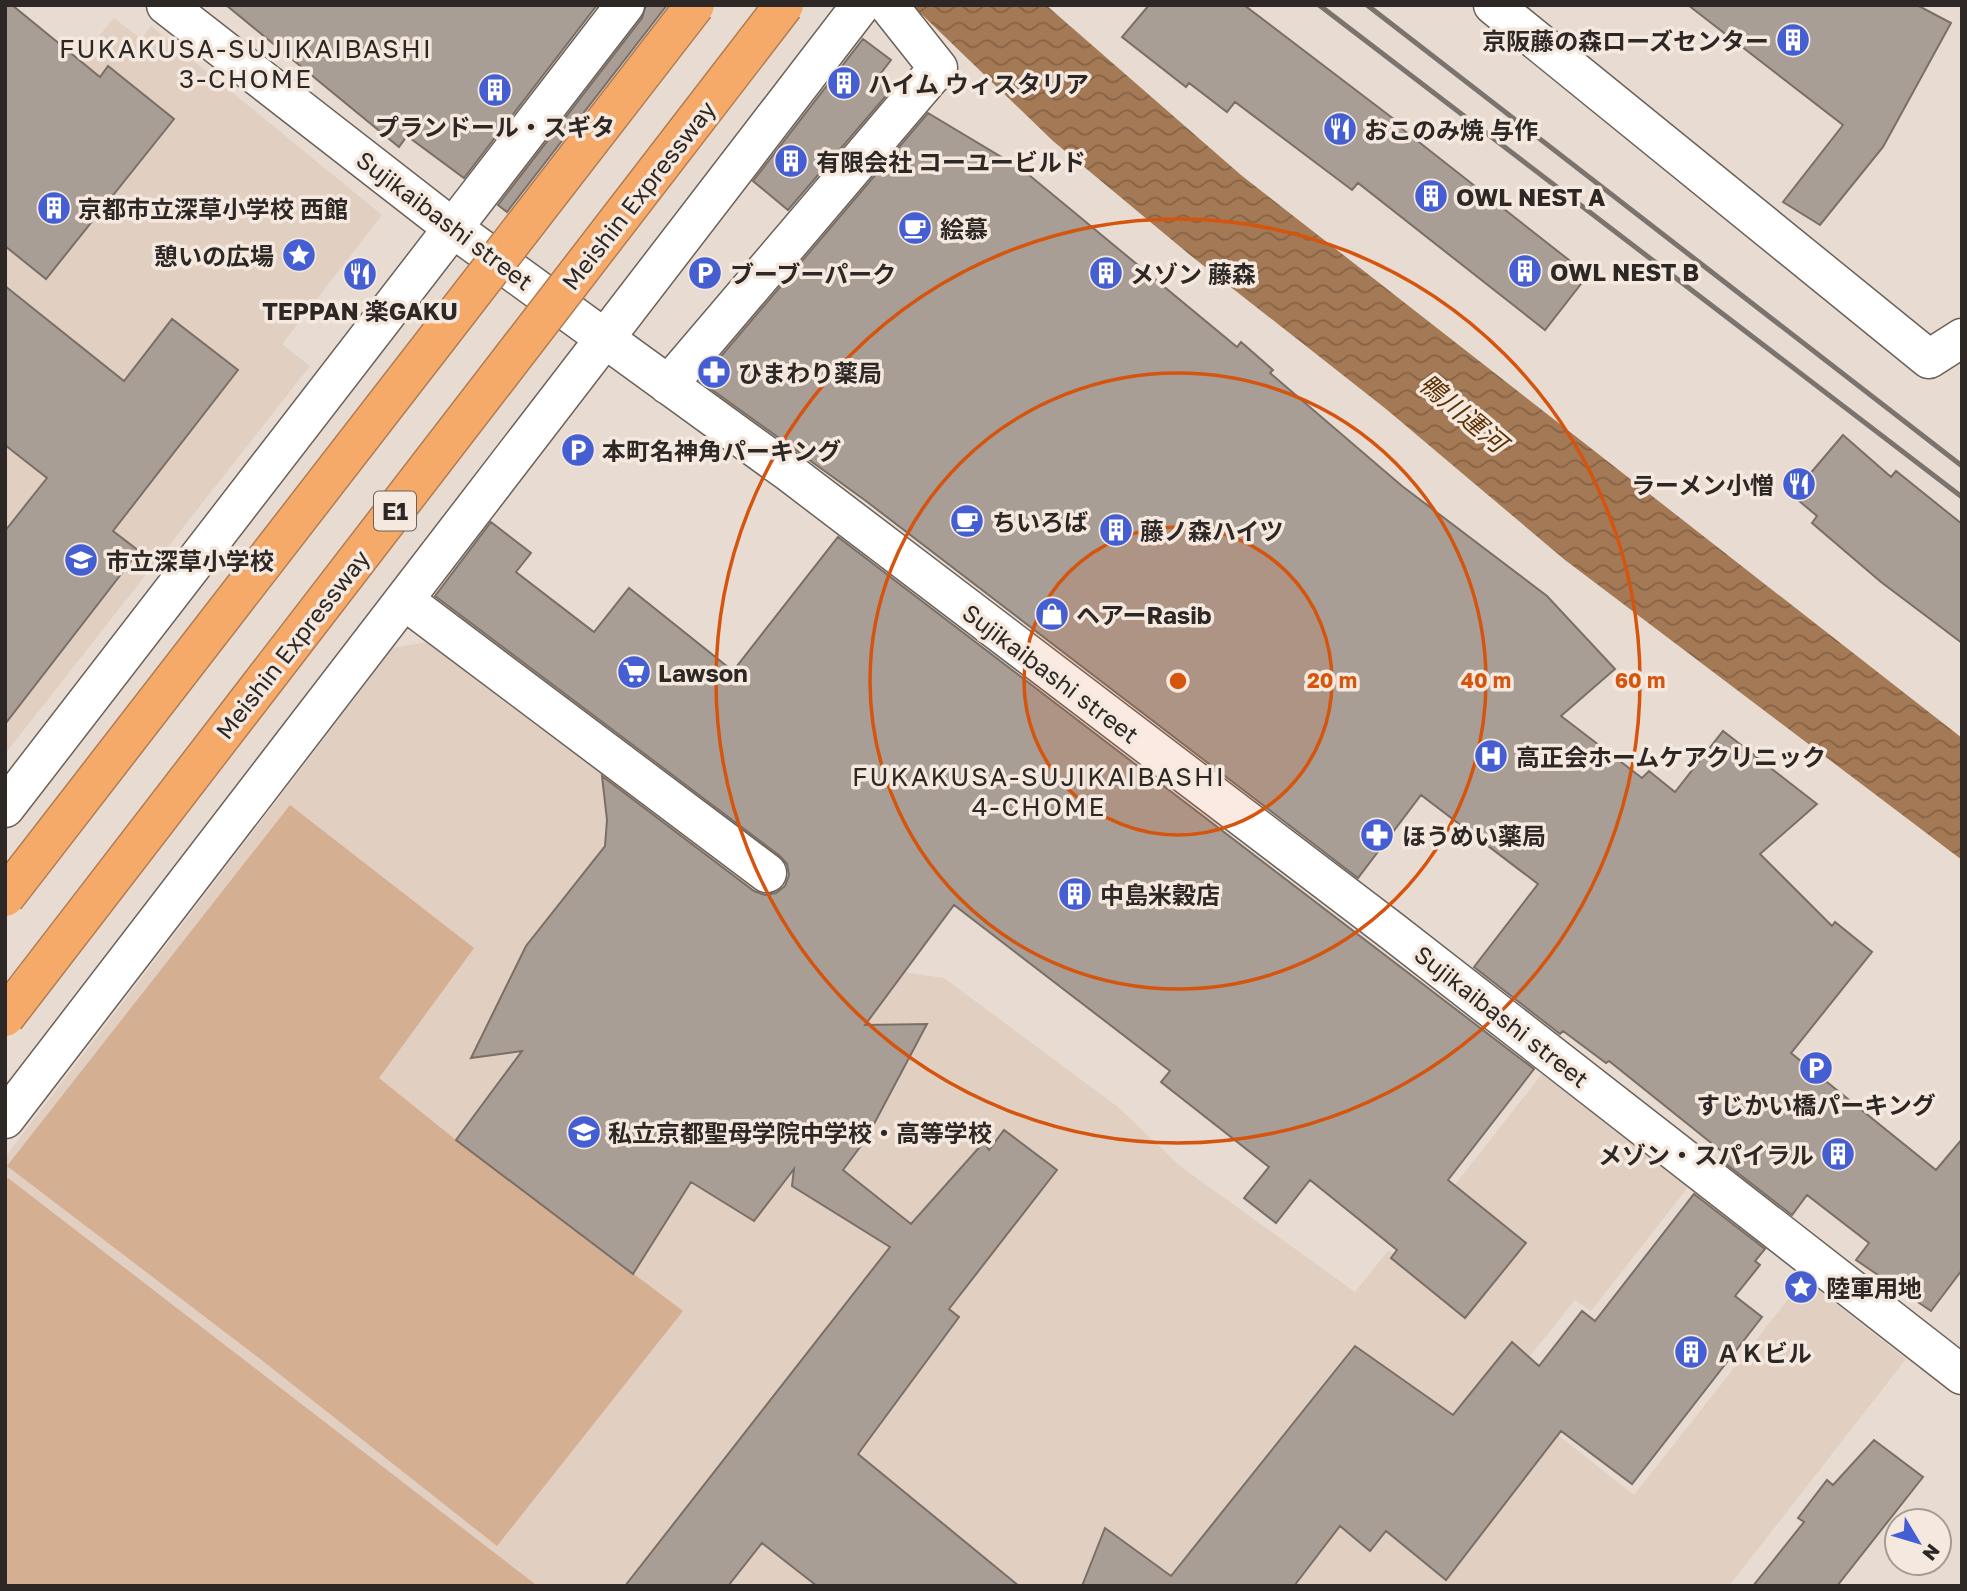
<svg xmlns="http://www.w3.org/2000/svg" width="1967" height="1591" viewBox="0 0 1967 1591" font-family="'Golos Text','Noto Sans JP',sans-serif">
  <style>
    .built { fill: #e1cfc1 }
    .grass { fill: #d4af92 }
    .water { fill: url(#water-waves) }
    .building { fill: #a99e95; stroke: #7a6f67; stroke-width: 2 }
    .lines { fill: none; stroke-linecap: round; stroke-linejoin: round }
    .minor-casing { stroke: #6b6159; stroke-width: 41 }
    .minor { stroke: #fff; stroke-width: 38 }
    .rail { stroke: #7b736d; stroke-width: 5 }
    .highway-bridge-casing { stroke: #b07c52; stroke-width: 41; stroke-linecap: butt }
    .highway-bridge { stroke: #f6aa6a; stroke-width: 38 }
    .ring { fill: none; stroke: #d5540e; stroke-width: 3.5 }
    .labels { text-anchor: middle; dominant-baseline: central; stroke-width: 7; stroke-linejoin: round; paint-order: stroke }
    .shield { fill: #f5e9df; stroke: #69625d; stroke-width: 2 }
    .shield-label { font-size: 23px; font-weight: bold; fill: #2d2825 }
    .poi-label { font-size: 24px; font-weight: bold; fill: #2d2825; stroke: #f5e9df; text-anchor: start }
    .street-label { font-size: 24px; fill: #2d2825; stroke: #f5e9df }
    .neighbourhood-label { font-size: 26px; letter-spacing: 2px; fill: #2d2825; stroke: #f5e9df }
    .water-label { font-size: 26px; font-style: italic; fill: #5c3103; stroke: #f5e9df }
    .centre { fill: #d5540e; stroke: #f5e9df; stroke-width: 3.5 }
    .ring-label { font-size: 21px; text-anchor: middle; font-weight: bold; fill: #d5540e; stroke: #f5e9df; stroke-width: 7; stroke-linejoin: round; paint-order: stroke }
  </style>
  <defs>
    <pattern id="water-waves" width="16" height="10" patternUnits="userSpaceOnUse" patternTransform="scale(1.75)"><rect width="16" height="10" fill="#a47955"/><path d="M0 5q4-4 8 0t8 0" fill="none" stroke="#866346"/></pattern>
  </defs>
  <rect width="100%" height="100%" fill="#e8dcd2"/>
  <path class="built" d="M114,18L141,39L151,26L382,215L282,344L310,366L5,754V149Z
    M443,639L770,893L787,881L909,973L944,978L1118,1107L1180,1166L1355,1292L1388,1251L1399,1256L1542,1074L1689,1186L1591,1311L1575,1300L1502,1391L1634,1495L1804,1279L1906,1359L1729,1586H5V1157L393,648Z"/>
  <path class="grass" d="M290,805L474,948L379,1078L456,1140L683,1311L497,1546L259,1358L7,1166Z
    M8,1178L535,1584L534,1586H5V1182Z"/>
  <path class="water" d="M912,5H1046L1241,175L1962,738V860L1565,560L1386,409L1190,255L1053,141Z"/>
  <path class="building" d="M5,5H12L100,77L108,66L174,119L46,279L5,246Z
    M226,5H597L464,178L407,136L399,147Z
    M646,5H667L507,212L498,205L642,18Z
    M1149,5H1244L1403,126L1401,128L1588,275L1545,330L1358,183L1352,190L1235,102L1227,112L1189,83L1186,87L1122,37Z
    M1688,5H1917L1951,23L1883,147L1820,225L1783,202L1843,125Z
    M863,39L891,60L875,81L891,90L788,210L753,181Z
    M928,113L1023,170L1237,347L1241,342L1273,370L1270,373L1402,486L1547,596L1615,669L1561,716L1642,778L1649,771L1675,792L1723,731L1817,804L1760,854L1832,926L1835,922L1872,952L1791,1053L1936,1170L1962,1139V1270L1931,1311L1856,1260L1869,1243L1807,1195L1792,1215L1721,1160L1725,1154L1609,1061L1606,1063L1563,1031L1560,1034L1474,967L1538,884L1421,795L1358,878L866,501L700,381Z
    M5,286L124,381L172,319L238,370L113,531L139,551L5,724V531L47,478L5,445Z
    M1843,435L1891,477L1896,471L1962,524V643L1881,582L1812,523L1817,516L1792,495Z
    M491,522L531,553L516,572L594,632L629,588L733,671L838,537L1534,1069L1448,1180L1526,1243L1465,1318L1391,1258L1397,1250L1310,1180L1276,1223L1244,1198L1269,1167L1161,1082L1170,1071L954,905L865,1025L927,1024L866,1139L843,1170L911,1224L984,1142L989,1150L1004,1130L1057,1170L949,1309L959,1317L858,1454L1019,1586H817L762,1543L728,1586H625L890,1247L792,1186L794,1169L754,1221L691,1182L633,1274L456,1140L522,1051L471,1058L526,946L605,846L607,820L602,776L754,891L765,895L776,893L785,886L789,875L787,864L780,856L435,596Z
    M1694,1194L1765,1249L1755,1261L1760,1265L1735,1296L1762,1317L1632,1484L1561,1431L1446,1580L1386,1531L1370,1551L1340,1526L1294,1586H1082L1105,1528L1171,1576L1355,1346L1453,1415L1512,1342L1539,1366L1582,1311L1595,1321Z
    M1874,1440L1923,1477L1837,1586H1753L1804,1522L1798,1518L1827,1480L1833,1485Z"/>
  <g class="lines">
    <g class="minor-casing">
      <path id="minor" d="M166,5L454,229L790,473L1392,931L1962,1375
        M1493,5L1929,359L1962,338
        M668,385L938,68L888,5
        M404,600L767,873
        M5,808L625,5
        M5,1119L861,5"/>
    </g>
    <use href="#minor" class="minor"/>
    <path class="rail" d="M1319,5L1962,497
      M1367,5L1962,466"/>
    <g class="highway-bridge-casing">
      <path id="highway-bridge" d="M5,897L695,5
        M5,1017L784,5"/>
    </g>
    <use href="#highway-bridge" class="highway-bridge"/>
  </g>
  <circle cx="1178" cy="681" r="154" fill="#d5540e" fill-opacity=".12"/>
  <g class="ring">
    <circle cx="1178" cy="681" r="154"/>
    <circle cx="1178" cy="681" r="308"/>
    <circle cx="1178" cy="681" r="462"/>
  </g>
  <defs>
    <g id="building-disc" transform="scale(1.75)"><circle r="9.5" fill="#455fd3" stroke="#f5e9df"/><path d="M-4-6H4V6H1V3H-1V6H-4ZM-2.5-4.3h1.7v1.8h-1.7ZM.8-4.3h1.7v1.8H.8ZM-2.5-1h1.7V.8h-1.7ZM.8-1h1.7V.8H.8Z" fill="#fff"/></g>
    <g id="restaurant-disc" transform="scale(1.75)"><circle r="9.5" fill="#455fd3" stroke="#f5e9df"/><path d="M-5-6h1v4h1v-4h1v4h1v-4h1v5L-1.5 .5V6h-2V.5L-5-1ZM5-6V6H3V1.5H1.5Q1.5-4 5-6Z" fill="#fff"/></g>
    <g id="cafe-disc" transform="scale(1.75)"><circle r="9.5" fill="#455fd3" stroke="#f5e9df"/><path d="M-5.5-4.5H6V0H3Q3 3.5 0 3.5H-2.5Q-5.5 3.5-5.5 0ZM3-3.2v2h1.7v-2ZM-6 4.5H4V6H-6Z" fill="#fff"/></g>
    <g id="sight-disc" transform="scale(1.75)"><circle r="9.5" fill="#455fd3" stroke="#f5e9df"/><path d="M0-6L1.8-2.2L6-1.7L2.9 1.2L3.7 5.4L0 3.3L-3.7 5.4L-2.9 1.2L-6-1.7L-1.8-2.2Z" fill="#fff"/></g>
    <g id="parking-disc" transform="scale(1.75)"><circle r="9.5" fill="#455fd3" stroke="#f5e9df"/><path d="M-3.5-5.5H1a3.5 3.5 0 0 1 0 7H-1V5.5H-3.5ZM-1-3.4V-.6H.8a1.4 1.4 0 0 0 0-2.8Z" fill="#fff"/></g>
    <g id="pharmacy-disc" transform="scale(1.75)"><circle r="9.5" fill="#455fd3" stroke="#f5e9df"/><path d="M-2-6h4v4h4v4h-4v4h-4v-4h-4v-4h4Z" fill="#fff"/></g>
    <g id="school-disc" transform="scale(1.75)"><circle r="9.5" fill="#455fd3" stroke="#f5e9df"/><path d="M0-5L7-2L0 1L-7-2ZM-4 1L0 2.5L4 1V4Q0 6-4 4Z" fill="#fff"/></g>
    <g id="shop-disc" transform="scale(1.75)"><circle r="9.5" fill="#455fd3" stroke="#f5e9df"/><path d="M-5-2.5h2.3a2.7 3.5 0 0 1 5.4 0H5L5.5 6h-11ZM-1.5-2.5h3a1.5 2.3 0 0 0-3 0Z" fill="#fff"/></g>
    <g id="supermarket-disc" transform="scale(1.75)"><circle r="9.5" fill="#455fd3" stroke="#f5e9df"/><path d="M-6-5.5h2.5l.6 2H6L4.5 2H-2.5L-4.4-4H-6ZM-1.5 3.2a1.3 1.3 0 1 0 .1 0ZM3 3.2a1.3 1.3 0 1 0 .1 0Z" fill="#fff"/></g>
    <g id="hospital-disc" transform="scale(1.75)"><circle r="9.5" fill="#455fd3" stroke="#f5e9df"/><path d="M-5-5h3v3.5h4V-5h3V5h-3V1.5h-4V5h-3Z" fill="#fff"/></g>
  </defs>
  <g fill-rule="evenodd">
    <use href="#building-disc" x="1793" y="40"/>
    <use href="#building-disc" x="844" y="83"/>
    <use href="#building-disc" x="495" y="90"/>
    <use href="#restaurant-disc" x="1340" y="129"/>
    <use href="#building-disc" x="791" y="161"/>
    <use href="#building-disc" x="1431" y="196"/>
    <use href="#building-disc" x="54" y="208"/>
    <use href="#cafe-disc" x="915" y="228"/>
    <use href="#sight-disc" x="299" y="255"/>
    <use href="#building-disc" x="1525" y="271"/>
    <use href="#parking-disc" x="705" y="273"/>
    <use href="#building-disc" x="1106" y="273"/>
    <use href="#restaurant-disc" x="360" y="274"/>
    <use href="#pharmacy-disc" x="714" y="372"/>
    <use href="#parking-disc" x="578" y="450"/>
    <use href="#restaurant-disc" x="1799" y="484"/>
    <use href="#cafe-disc" x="967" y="521"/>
    <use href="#building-disc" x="1116" y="530"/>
    <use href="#school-disc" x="81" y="560"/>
    <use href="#shop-disc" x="1052" y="614"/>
    <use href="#supermarket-disc" x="634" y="672"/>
    <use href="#hospital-disc" x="1491" y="756"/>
    <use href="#pharmacy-disc" x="1377" y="835"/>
    <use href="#building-disc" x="1075" y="894"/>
    <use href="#parking-disc" x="1816" y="1068"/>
    <use href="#school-disc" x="584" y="1132"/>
    <use href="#building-disc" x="1838" y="1154"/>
    <use href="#sight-disc" x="1801" y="1287"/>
    <use href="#building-disc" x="1691" y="1352"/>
  </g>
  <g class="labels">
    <rect class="shield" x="374" y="491.5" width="42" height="39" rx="5"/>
    <g class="shield-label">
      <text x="395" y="511">E1</text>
    </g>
    <g class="poi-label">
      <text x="1769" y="40" text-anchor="end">京阪藤の森ローズセンター</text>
      <text x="868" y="83">ハイム ウィスタリア</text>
      <text x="495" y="126" text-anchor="middle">プランドール・スギタ</text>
      <text x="1364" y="129">おこのみ焼 与作</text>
      <text x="816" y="161">有限会社 コーユービルド</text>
      <text x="1456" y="196">OWL NEST A</text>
      <text x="78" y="208">京都市立深草小学校 西館</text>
      <text x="940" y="228">絵慕</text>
      <text x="274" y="255" text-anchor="end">憩いの広場</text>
      <text x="1550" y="271">OWL NEST B</text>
      <text x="730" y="273">ブーブーパーク</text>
      <text x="1130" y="273">メゾン 藤森</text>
      <text x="360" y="310" text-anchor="middle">TEPPAN 楽GAKU</text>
      <text x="738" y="372">ひまわり薬局</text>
      <text x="602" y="450">本町名神角パーキング</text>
      <text x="1774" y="484" text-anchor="end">ラーメン小憎</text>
      <text x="992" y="521">ちいろば</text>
      <text x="1140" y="530">藤ノ森ハイツ</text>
      <text x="106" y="560">市立深草小学校</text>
      <text x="1076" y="614">ヘアーRasib</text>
      <text x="658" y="672">Lawson</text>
      <text x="1516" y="756">高正会ホームケアクリニック</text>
      <text x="1402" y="835">ほうめい薬局</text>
      <text x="1100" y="894">中島米穀店</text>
      <text x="1816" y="1104" text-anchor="middle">すじかい橋パーキング</text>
      <text x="608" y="1132">私立京都聖母学院中学校・高等学校</text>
      <text x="1814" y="1154" text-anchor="end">メゾン・スパイラル</text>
      <text x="1826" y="1287">陸軍用地</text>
      <text x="1716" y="1352">ＡＫビル</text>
    </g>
    <g class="street-label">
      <text transform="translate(638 195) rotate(-52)">Meishin Expressway</text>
      <text transform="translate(445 220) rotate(37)">Sujikaibashi street</text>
      <text transform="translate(292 644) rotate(-52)">Meishin Expressway</text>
      <text transform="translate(1051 673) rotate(37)">Sujikaibashi street</text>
      <text transform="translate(1502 1016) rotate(38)">Sujikaibashi street</text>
    </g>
    <g class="neighbourhood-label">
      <text x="246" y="48">FUKAKUSA-SUJIKAIBASHI<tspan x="246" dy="30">3-CHOME</tspan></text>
      <text x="1039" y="776">FUKAKUSA-SUJIKAIBASHI<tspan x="1039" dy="30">4-CHOME</tspan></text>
    </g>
    <g class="water-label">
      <text transform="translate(1463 413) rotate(40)">鴨川運河</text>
    </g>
  </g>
  <circle cx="1178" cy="681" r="10" class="centre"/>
  <g class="ring-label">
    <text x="1332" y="688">20 m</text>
    <text x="1486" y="688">40 m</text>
    <text x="1640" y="688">60 m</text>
  </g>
  <rect width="1967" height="1591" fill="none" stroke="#2d2825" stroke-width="14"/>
  <g transform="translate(1918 1542) rotate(128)"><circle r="33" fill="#f5e9df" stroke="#a59c95" stroke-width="2"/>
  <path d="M0-5L12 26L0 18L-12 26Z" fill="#455fd3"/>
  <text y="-10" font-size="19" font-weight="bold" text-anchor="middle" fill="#2d2825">N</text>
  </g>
</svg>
